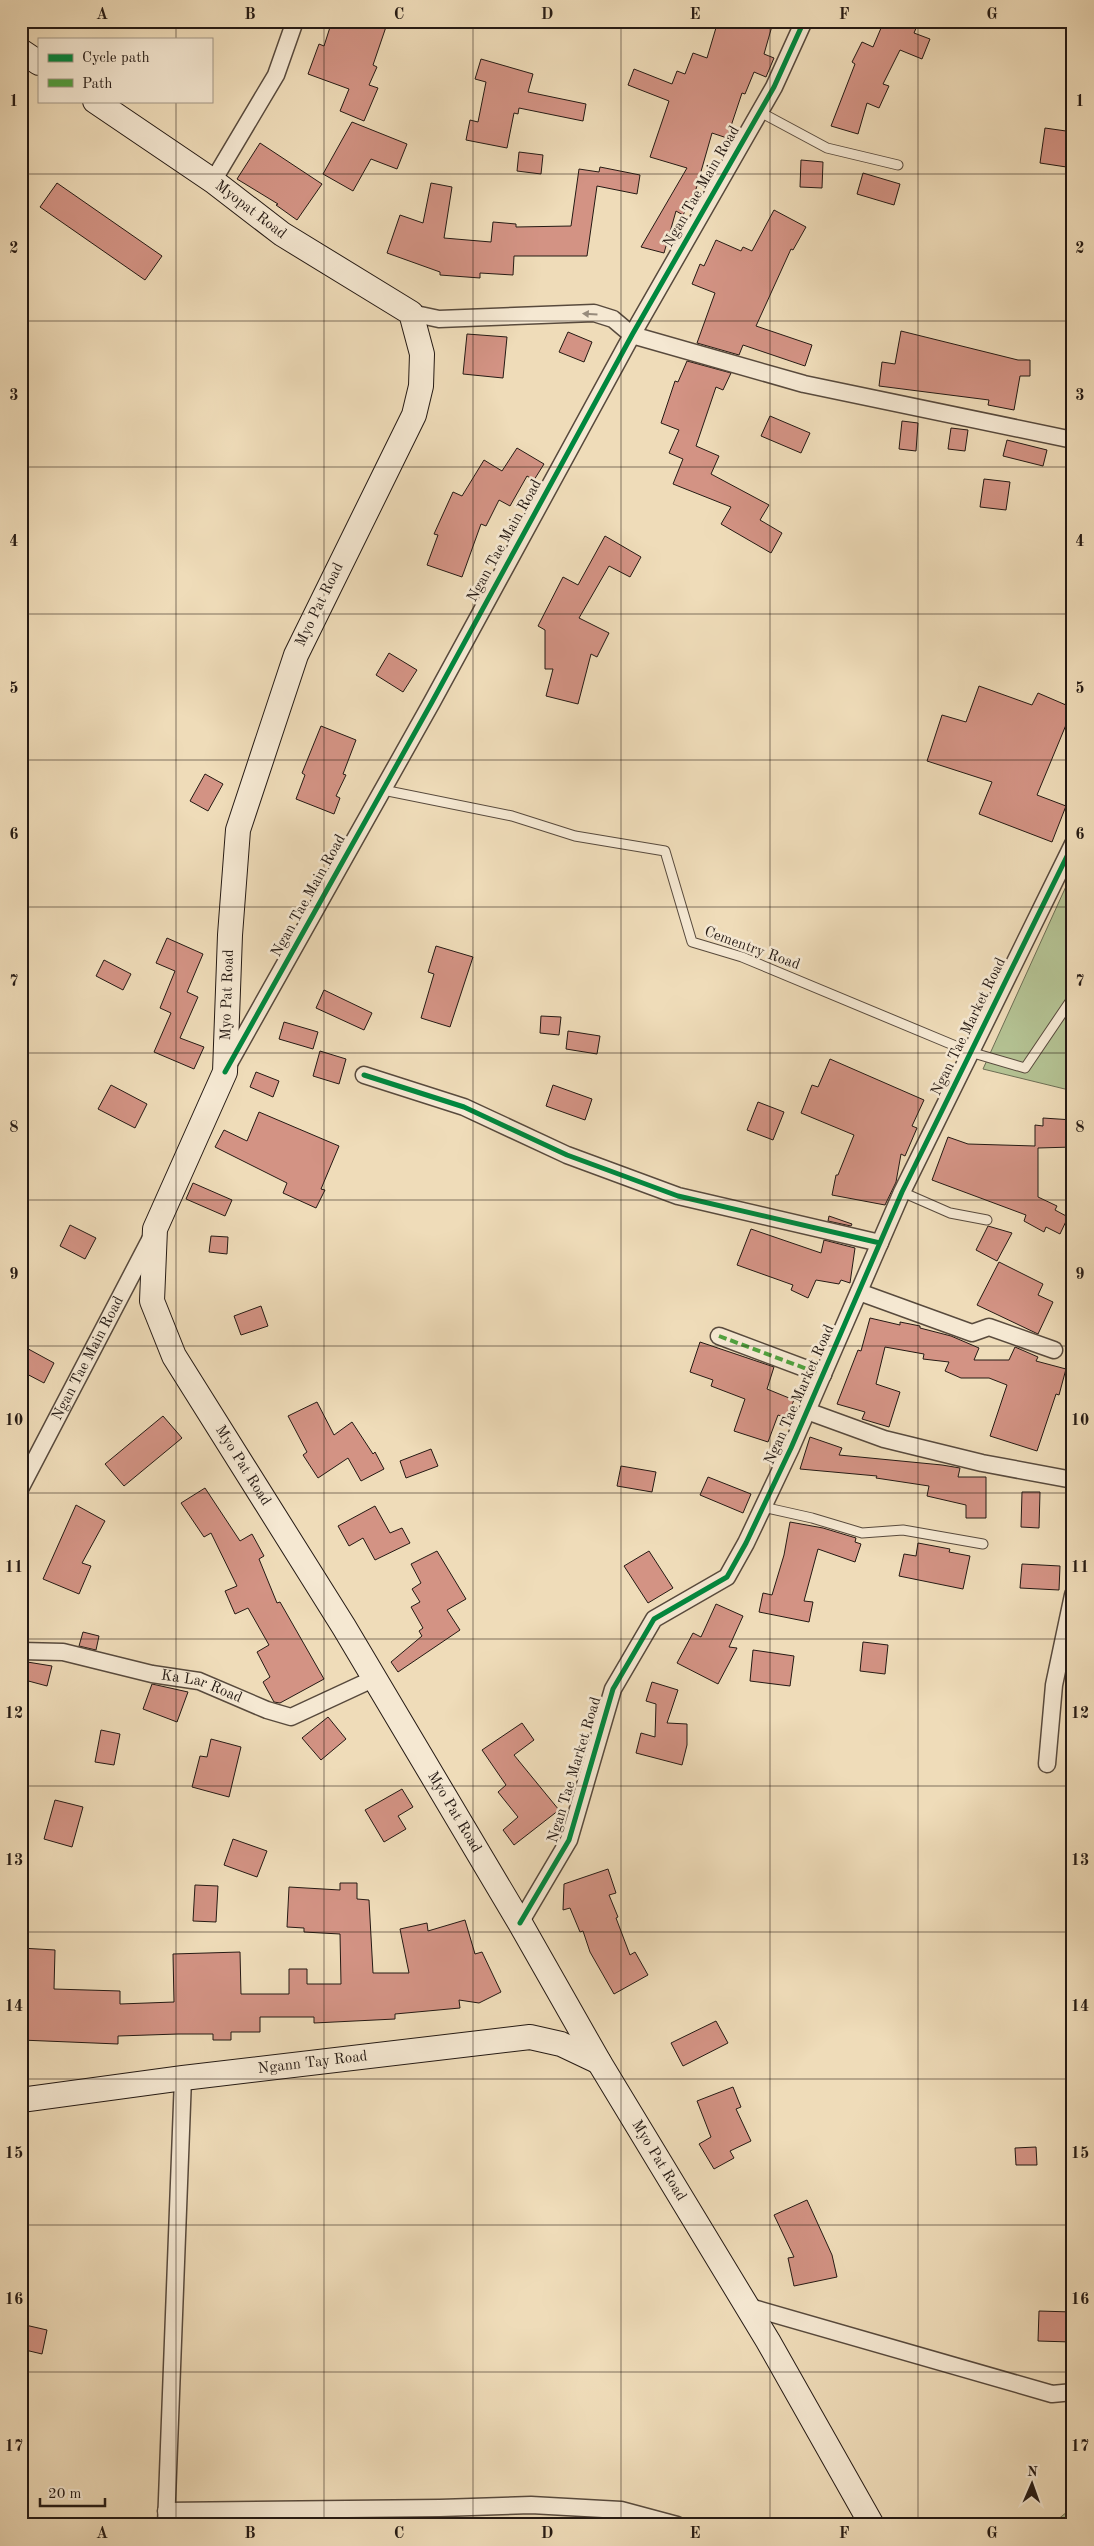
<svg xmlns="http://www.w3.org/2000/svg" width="1094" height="2546" viewBox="0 0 1094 2546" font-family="'Old Standard TT',serif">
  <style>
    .green { fill: #b4c293; stroke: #6c6e54 }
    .building { fill: #d39384; stroke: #251a14 }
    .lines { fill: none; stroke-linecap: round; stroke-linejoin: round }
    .lane-casing { stroke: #584a3d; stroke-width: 11 }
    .street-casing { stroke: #584a3d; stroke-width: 19 }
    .secondary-casing { stroke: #251a14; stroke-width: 26 }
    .lane { stroke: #f5e8d2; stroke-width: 9 }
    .street { stroke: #f5e8d2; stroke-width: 16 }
    .secondary { stroke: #f5e8d2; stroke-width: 24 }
    .quiet { stroke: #50a13f; stroke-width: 4; stroke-dasharray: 8 4; stroke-linecap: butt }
    .cycleway-casing { stroke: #f5e8d2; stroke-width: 8 }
    .cycleway { stroke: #00873e; stroke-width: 5 }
    .oneway { fill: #978b7c }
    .grid { fill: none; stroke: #251a14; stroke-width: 1; stroke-opacity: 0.55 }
    .labels { text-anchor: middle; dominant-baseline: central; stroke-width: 5; stroke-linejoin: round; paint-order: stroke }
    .street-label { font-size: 15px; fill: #251a14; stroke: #f5e8d2 }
    .neatline { fill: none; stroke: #251a14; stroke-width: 2 }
    .grid-label { font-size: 16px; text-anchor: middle; font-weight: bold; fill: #251a14 }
  </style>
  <rect width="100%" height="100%" fill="#efdcb9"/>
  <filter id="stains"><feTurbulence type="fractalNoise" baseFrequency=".004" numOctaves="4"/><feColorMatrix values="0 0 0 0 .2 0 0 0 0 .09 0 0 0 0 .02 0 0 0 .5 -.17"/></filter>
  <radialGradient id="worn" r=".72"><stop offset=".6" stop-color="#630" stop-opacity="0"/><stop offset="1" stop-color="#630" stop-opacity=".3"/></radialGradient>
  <path class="green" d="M1073,871V1091L983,1069Z
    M1073,2507V2525H1051Z"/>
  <path class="building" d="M332,21H388L373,65L377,67L369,85L378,88L364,121L340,111L349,89L308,74L319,44L324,46Z
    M718,21H756L772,26L764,54L774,58L766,77L754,72L745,94L742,93L727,138L712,133L694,196L683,215L676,211L664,253L641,247L687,168L650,157L669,101L628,85L634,69L672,84L677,71L685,74L693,53L707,58Z
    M884,21H919L914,33L930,39L922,59L900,50L883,84L889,86L879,108L867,103L858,134L831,126L855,64L852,62L862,42L873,47Z
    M481,59L533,74L528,92L586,104L583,121L519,108L518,114L514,113L507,148L466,140L470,120L478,122L486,82L475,79Z
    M352,122L407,144L397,169L371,159L353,191L323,174Z
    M1045,128L1073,132V168L1040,163Z
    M260,143L322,184L297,220L276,205L278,204L237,179Z
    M519,152L543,155L541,174L517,171Z
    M801,160L823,162L822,188L800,187Z
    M600,167L640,175L637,194L597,186L587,256H514L513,275L480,273V278L440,275V272L387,253L400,215L423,223L431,183L452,187L444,238L491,242L493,222L516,224V227L571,226L579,169L599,172Z
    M863,173L900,184L894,205L857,194Z
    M57,183L162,256L145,280L40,207Z
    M774,210L806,227L793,250L791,249L756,326L812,345L805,366L743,345L739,355L697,343L715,293L692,284L700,264L704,266L716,240L741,251L743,247L752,251Z
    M901,331L1018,360H1030V376H1020L1014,410L988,405L989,400L879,386L882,362L895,364Z
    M568,332L592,342L584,362L559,352Z
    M467,334L507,337L503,378L463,374Z
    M687,361L731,373L723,390L716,387L696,446L719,456L711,474L769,505L760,520L782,533L771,553L721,524L731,507L673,484L683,459L669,453L679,430L661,423L675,381L678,382Z
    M770,416L810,433L801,453L761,436Z
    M902,421L918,423L916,451L899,449Z
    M951,428L968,430L965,451L948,449Z
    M1007,440L1047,450L1043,466L1003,456Z
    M517,448L544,464L534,480L527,476L510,506L499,500L486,526L481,524L462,577L427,565L438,535L434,534L453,492L462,496L484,460L502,471Z
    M984,479L1010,482L1006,510L980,507Z
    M605,536L641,557L630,577L609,566L579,618L609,633L597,657L591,654L578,704L546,696L553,669H545V630L538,626L563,577L578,585Z
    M389,653L417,670L403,692L376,675Z
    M979,686L1032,705L1038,693L1073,708L1037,795L1066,806L1052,842L979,814L992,782L927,761L942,715L966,722Z
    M321,726L356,740L343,774L346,775L336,796L340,798L334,814L296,799L305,775L302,773Z
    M205,774L223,784L208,811L190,801Z
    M167,938L203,954L187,992L198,997L180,1038L204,1047L194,1069L154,1052L171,1013L160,1008L175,971L156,963Z
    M436,946L473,957L450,1027L421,1018L434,974L428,972Z
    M104,960L131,974L123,990L96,976Z
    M324,990L372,1013L364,1030L316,1008Z
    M541,1016L561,1017L559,1035L540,1033Z
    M284,1022L318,1032L313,1049L279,1039Z
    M568,1031L600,1036L597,1054L566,1049Z
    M320,1051L346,1059L339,1084L313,1076Z
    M830,1059L924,1100L912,1126L917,1128L905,1156L901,1154L896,1182L885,1205L832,1195L836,1175H838L854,1135L801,1113L812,1085L818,1087Z
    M256,1072L279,1081L273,1097L250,1087Z
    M111,1085L147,1104L135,1128L98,1109Z
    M553,1085L592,1099L585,1120L546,1106Z
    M758,1102L784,1112L773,1140L747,1130Z
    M259,1112L339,1146L321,1189L325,1190L316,1208L283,1193L287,1183L215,1147L224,1130L247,1141Z
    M1043,1118L1073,1120V1147L1038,1148V1197L1057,1206L1055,1210L1068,1217L1060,1234L1046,1227L1044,1232L1024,1221L1026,1215L932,1180L948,1137L968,1144L1035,1146V1125L1043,1126Z
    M193,1183L232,1200L225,1216L186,1199Z
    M829,1216L852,1224L851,1226L828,1221Z
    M70,1225L96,1238L85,1259L60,1246Z
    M988,1226L1012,1233L997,1261L976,1250Z
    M751,1229L821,1253L824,1240L855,1248L850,1283L841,1280L839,1284L816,1280L808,1298L791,1290L793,1285L737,1265Z
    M211,1236L228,1237L227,1254L209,1252Z
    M999,1262L1043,1284L1038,1295L1053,1302L1038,1334L977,1305Z
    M261,1306L268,1326L241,1335L234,1316Z
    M870,1318L900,1325V1322L920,1326V1328L951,1336L979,1348L974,1360H1009L1015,1347L1038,1357L1036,1361L1066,1369L1059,1395L1056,1394L1037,1451L990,1436L1007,1385L989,1378H961L945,1371L949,1362L923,1359L924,1354L885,1347L876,1384L900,1392L889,1427L862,1419L865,1412L837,1404L858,1350L861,1351Z
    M700,1342L774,1367L767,1389L794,1400L786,1418L778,1415L768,1442L734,1431L745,1399L711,1386L713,1380L690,1372Z
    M21,1345L54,1363L44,1383L21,1371Z
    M317,1402L334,1435L352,1422L373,1454L375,1452L384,1469L361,1481L348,1458L318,1478L303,1455L307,1452L288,1416Z
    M163,1416L182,1438L124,1486L105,1464Z
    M810,1437L842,1448L839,1455L942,1465L960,1468L958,1477H986V1518H966V1505L927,1496L929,1486L876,1478L877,1476L800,1469Z
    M431,1449L438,1466L406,1478L400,1461Z
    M621,1466L656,1472L652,1492L617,1486Z
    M708,1477L751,1494L743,1513L700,1495Z
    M205,1488L240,1541L252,1534L264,1556L259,1559L277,1603L280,1602L324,1679L280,1703L274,1702L263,1682L270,1677L257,1652L269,1645L248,1608L235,1614L225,1591L237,1586L211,1533L204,1537L181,1503Z
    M1022,1492H1040L1039,1528L1021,1527Z
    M76,1505L105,1521L82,1563L91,1566L79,1594L43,1579Z
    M375,1506L390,1533L402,1528L410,1543L375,1560L363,1538L349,1546L338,1526Z
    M790,1522L823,1528L856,1538L855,1542L861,1544L855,1562L818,1549L804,1601L813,1602L809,1622L759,1612L763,1593L772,1595L784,1555Z
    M918,1543L950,1549L949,1552L970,1556L963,1589L899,1576L904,1554L916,1556Z
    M437,1551L466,1599L447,1610L460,1630L398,1672L391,1662L422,1636L419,1631L423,1628L411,1607L420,1602L412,1589L421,1583L411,1564Z
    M649,1551L673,1588L648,1603L624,1566Z
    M1022,1564L1060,1566L1059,1590L1020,1588Z
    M716,1604L743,1616L729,1647L737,1648L718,1684L677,1663L693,1633L701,1637Z
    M83,1632L99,1636L96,1650L79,1646Z
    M863,1642L888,1645L885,1674L860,1671Z
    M753,1650L794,1656L790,1686L750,1681Z
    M21,1661L52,1666L47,1686L21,1679Z
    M652,1682L678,1690L667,1723L687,1724V1745L682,1765L636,1753L641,1733L655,1737L656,1704L646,1701Z
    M152,1684L188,1692L177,1722L143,1709Z
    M328,1717L346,1739L321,1760L302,1738Z
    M522,1723L534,1740L514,1755L559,1810L514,1845L503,1830L518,1817L498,1792L506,1785L482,1750Z
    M101,1730L120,1734L114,1765L95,1762Z
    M211,1739L241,1747L229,1797L192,1787L200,1756L207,1757Z
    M402,1789L413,1807L398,1816L406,1829L384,1842L365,1810Z
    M55,1800L83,1807L72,1847L44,1839Z
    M233,1839L267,1851L257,1877L224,1865Z
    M608,1869L616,1893L609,1895L618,1917L616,1918L630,1955L635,1952L648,1975L614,1994L590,1952L583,1931L580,1932L570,1908L563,1910L564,1884Z
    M340,1883H357V1899L369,1900L373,1973H409L400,1929L427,1923L428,1931L465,1920L475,1954L482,1952L501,1992L479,2003L459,2000L460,2008L395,2014V2019L314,2023V2017H260V2032H231V2040H213V2034H178L118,2036V2044L21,2040V1948L55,1950L54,1989L120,1991V2004L174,2002L173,1954L240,1952L241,1994H289V1969H307V1984H341L340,1934L304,1932V1928L287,1927L289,1887L340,1890Z
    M195,1885L218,1886L216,1922L193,1921Z
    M716,2021L728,2043L683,2066L671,2043Z
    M733,2087L741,2107L736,2109L751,2141L730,2151L734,2158L714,2169L699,2144L711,2137L697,2101Z
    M1036,2147L1037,2165H1016L1015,2148Z
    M807,2200L832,2255L837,2277L794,2286L788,2258L794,2257L774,2215Z
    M1039,2311L1072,2312L1071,2342L1038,2341Z
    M21,2324L47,2330L42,2354L21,2349Z"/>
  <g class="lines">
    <g class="lane-casing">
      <path id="lane" d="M760,112L827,148L898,165
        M383,790L512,816L575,836L665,851L692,942L742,957L970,1052L1025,1068L1073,997
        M902,1192L950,1213L987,1220
        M763,1507L812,1518L862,1533L903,1530L983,1544"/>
    </g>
    <g class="street-casing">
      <g id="street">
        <path d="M213,181L276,75L295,21"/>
        <path d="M411,313L439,319L594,313L613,319L632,335L804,384L1073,440"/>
        <path d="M227,1067L432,702L632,335L774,87L804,21"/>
        <path d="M364,1075L464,1107L567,1155L678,1196L880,1243"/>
        <path d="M859,1292L972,1333L989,1327L1054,1350"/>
        <path d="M719,1336L823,1375"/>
        <path d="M807,1411L884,1439L982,1463L1073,1480"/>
        <path id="s1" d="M21,1487L152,1236"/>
        <path id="s2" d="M21,1651L63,1652L152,1674L199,1681L267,1710L291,1717L373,1679"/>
        <path d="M1047,1764L1054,1685L1073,1595"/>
        <path d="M520,1923L569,1840L613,1689L654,1619L727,1577L746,1543L791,1448L902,1192L1073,844"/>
        <path d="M746,2306L1052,2394L1073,2392"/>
        <path d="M166,2511L440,2508L531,2505L621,2510L677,2525"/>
        <path d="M166,2525L183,2078"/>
      </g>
    </g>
    <g class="secondary-casing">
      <g id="secondary">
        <path d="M21,51L39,63"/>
        <path id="s3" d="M95,101L213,181L282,234L411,313L422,354L421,386L414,415L296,655L238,830L230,935L225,1072L155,1229L152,1301L174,1356L344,1627L520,1923L599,2062L768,2341L872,2525"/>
        <path id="s4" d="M21,2100L183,2078L530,2037L561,2044L599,2062"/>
      </g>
    </g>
    <use href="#lane" class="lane"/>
    <use href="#street" class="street"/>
    <use href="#secondary" class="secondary"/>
    <path class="quiet" d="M719,1336L823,1375"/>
    <g class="cycleway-casing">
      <path id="cycleway" d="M225,1072L432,702L632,335L774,87L804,21
        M364,1075L464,1107L567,1155L678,1196L880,1243
        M520,1923L569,1840L613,1689L654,1619L727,1577L746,1543L791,1448L902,1192L1073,844"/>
    </g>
    <use href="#cycleway" class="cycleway"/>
  </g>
  <defs><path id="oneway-solid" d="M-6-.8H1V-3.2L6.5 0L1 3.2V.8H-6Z" transform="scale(1.25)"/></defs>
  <use class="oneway" href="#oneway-solid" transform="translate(590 314) rotate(-176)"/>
  <path class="grid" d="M176,21V39M324,21V2525M473,21V2525M621,21V2525M770,21V2525M918,21V2525M176,101V2525M21,174H1073M21,321H1073M21,467H1073M21,614H1073M21,760H1073M21,907H1073M21,1053H1073M21,1200H1073M21,1346H1073M21,1493H1073M21,1639H1073M21,1786H1073M21,1932H1073M21,2079H1073M21,2225H1073M21,2372H1073"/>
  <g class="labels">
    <g class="street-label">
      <text transform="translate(702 187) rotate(-60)">Ngan Tae Main Road</text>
      <text stroke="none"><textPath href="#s3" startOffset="190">Myopat Road</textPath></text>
      <text transform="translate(505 541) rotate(-61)">Ngan Tae Main Road</text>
      <text transform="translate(320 605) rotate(-64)">Myo Pat Road</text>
      <text transform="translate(309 896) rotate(-61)">Ngan Tae Main Road</text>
      <text transform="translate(752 949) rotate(20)">Cementry Road</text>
      <text transform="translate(228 995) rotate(-88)">Myo Pat Road</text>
      <text transform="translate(969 1027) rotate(-64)">Ngan Tae Market Road</text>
      <text stroke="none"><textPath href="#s1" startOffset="145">Ngan Tae Main Road</textPath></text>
      <text transform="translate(800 1395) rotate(-66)">Ngan Tae Market Road</text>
      <text stroke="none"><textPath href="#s3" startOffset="1612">Myo Pat Road</textPath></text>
      <text stroke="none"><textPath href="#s2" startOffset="185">Ka Lar Road</textPath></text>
      <text transform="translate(575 1770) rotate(-73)">Ngan Tae Market Road</text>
      <text stroke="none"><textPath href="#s3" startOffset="2018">Myo Pat Road</textPath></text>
      <text stroke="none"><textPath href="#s4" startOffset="294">Ngann Tay Road</textPath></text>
      <text stroke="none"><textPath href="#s3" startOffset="2422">Myo Pat Road</textPath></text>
    </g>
  </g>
  <rect width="1094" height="2546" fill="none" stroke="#efdcb9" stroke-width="55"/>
  <rect x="38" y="38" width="175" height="65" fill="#f5e8d2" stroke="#a29686"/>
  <rect x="48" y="54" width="25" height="8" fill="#00873e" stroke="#a29686"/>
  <text x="82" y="62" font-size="15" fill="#251a14">Cycle path</text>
  <rect x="48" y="79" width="25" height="8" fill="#50a13f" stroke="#a29686"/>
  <text x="82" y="88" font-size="15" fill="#251a14">Path</text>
  <g transform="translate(1032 2484) rotate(2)" stroke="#f5e8d2" stroke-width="4" paint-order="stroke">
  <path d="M0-4L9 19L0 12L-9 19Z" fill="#251a14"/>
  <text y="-8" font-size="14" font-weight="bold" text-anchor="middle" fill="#251a14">N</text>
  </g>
  <path d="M40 2498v8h65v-8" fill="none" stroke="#251a14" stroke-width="2.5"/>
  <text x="48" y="2498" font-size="15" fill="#251a14" stroke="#f5e8d2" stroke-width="4" paint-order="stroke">20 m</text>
  <rect x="28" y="28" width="1038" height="2490" class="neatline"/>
  <g class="grid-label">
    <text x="102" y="19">A</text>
    <text x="250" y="19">B</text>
    <text x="399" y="19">C</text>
    <text x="547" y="19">D</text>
    <text x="695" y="19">E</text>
    <text x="844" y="19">F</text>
    <text x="992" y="19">G</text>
    <text x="14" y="106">1</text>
    <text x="1080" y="106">1</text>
    <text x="14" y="253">2</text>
    <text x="1080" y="253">2</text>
    <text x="14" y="400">3</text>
    <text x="1080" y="400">3</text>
    <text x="14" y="546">4</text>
    <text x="1080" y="546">4</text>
    <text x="14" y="693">5</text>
    <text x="1080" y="693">5</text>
    <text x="14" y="839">6</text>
    <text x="1080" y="839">6</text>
    <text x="14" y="986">7</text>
    <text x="1080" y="986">7</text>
    <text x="14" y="1132">8</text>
    <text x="1080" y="1132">8</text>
    <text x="14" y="1279">9</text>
    <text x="1080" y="1279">9</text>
    <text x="14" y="1425">10</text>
    <text x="1080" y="1425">10</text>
    <text x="14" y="1572">11</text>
    <text x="1080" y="1572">11</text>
    <text x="14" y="1718">12</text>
    <text x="1080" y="1718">12</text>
    <text x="14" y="1865">13</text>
    <text x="1080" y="1865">13</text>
    <text x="14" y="2011">14</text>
    <text x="1080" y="2011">14</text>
    <text x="14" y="2158">15</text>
    <text x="1080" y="2158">15</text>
    <text x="14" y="2304">16</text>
    <text x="1080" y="2304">16</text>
    <text x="14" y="2451">17</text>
    <text x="1080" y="2451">17</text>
    <text x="102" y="2538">A</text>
    <text x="250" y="2538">B</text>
    <text x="399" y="2538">C</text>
    <text x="547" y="2538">D</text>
    <text x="695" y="2538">E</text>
    <text x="844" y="2538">F</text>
    <text x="992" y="2538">G</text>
  </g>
  <rect width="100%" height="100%" filter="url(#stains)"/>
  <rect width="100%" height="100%" fill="url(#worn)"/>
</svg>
